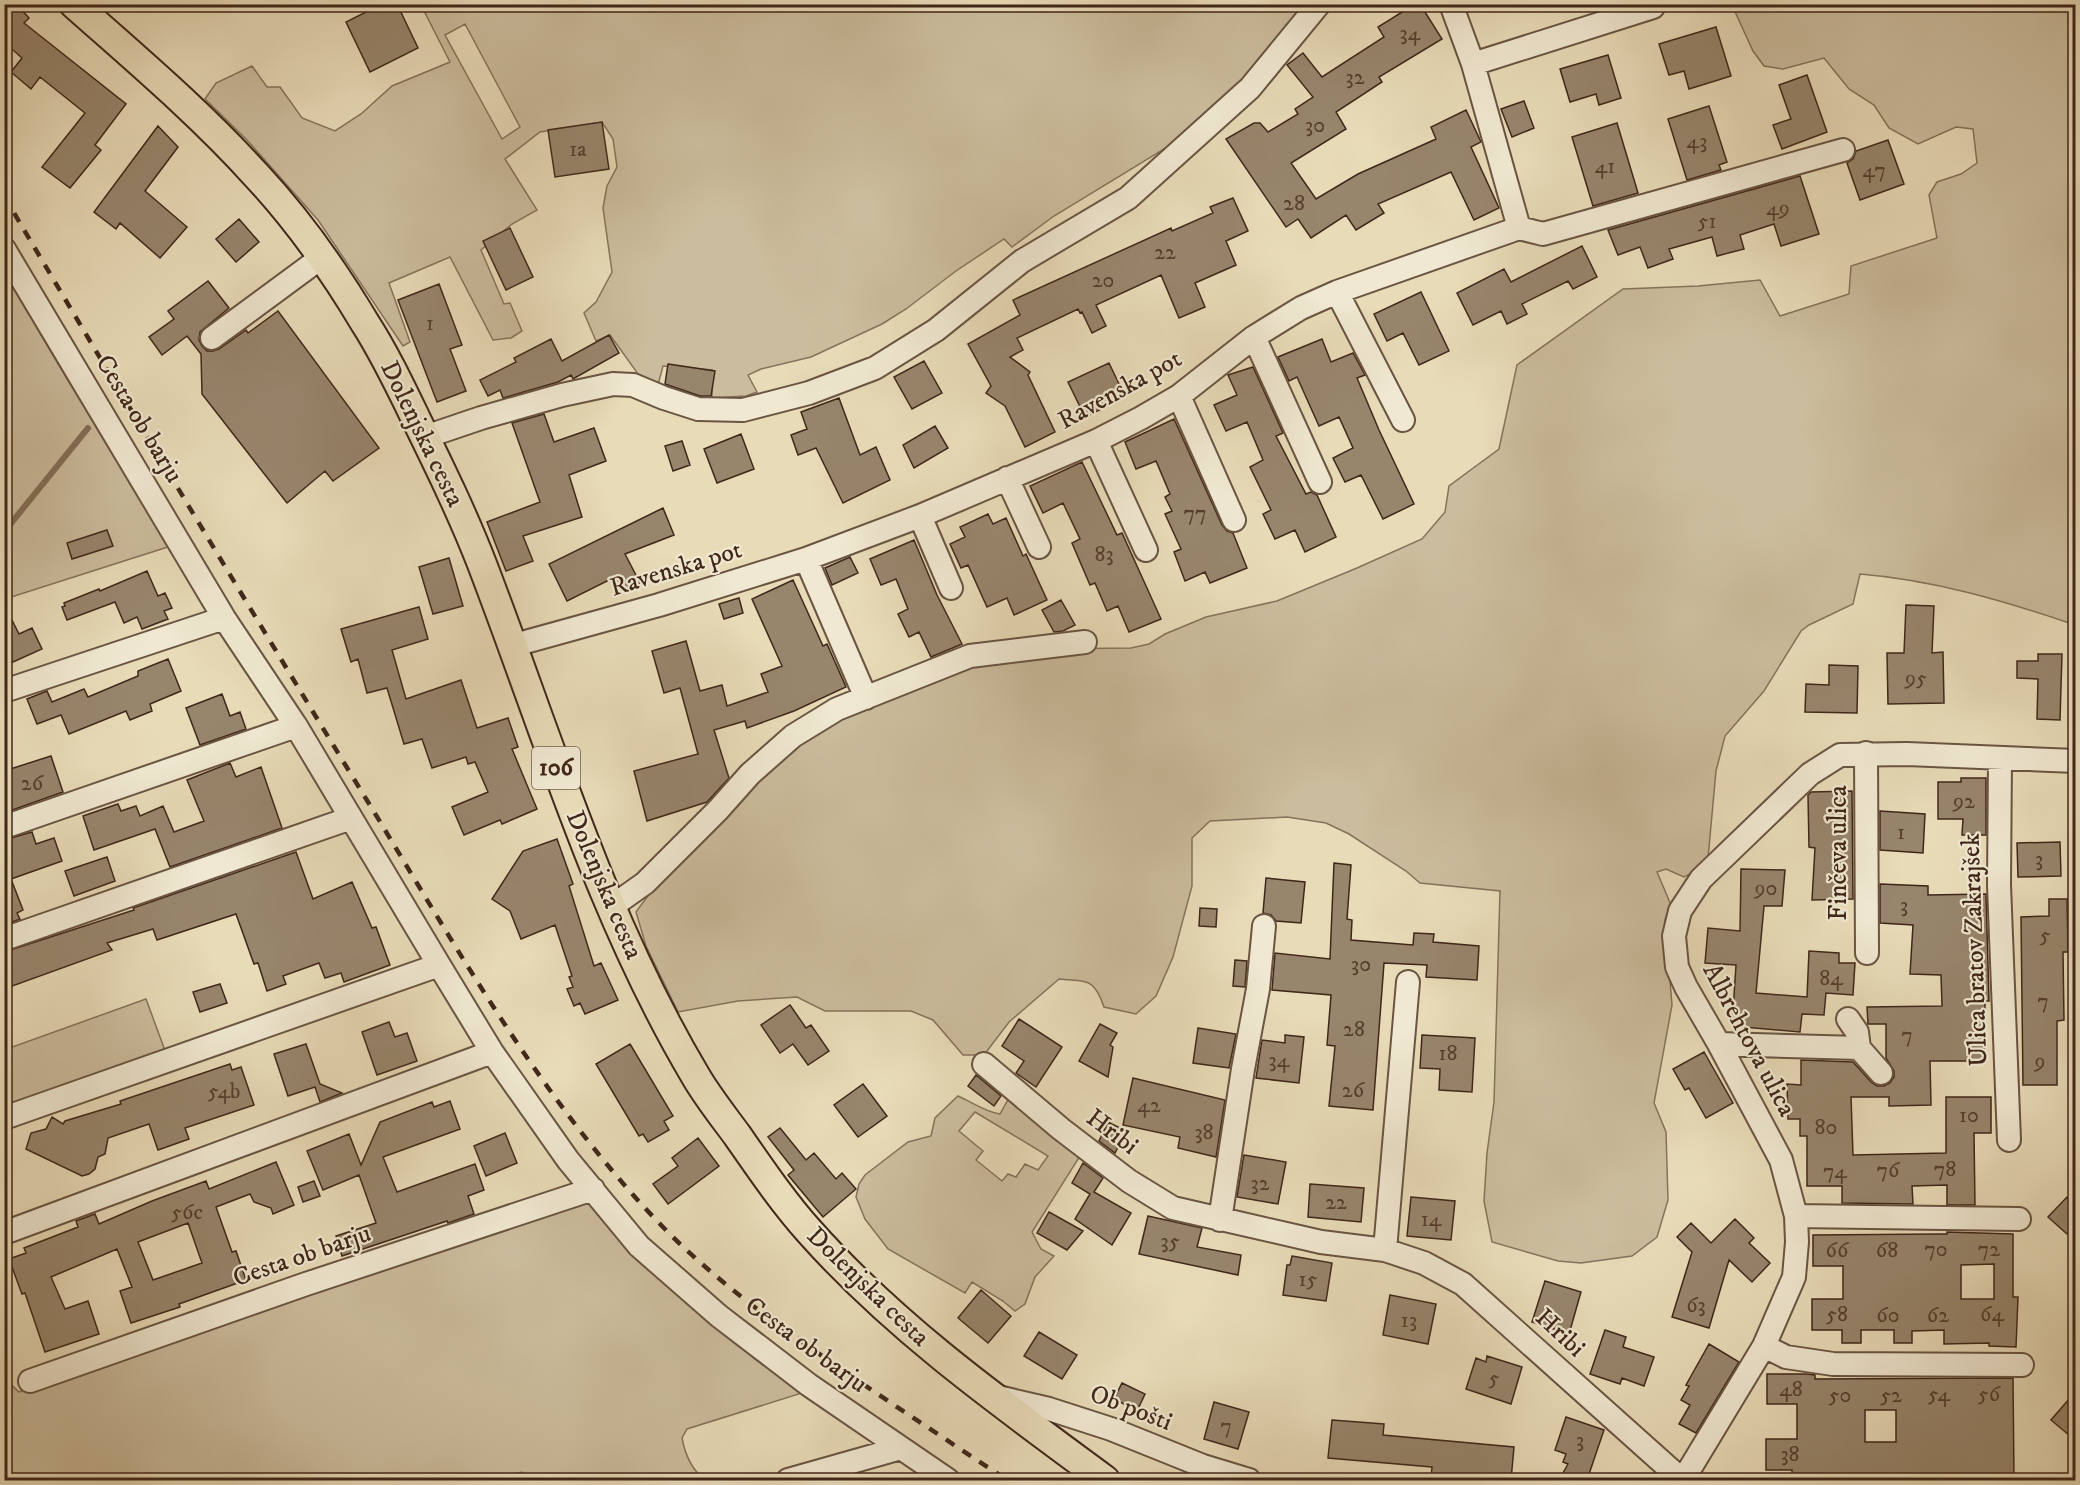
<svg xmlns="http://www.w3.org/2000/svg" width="2080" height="1485" viewBox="0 0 2080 1485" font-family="'IM FELL DW Pica',serif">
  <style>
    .green { fill: #cbbc9d; stroke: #86725c; stroke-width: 1.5; fill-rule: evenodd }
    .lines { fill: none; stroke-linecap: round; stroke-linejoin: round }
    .stream { stroke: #836e58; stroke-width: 6 }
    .building { fill: #97856c; stroke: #40271a; stroke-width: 1.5; fill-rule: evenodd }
    .minor-casing { stroke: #6a5442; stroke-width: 26 }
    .major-casing { stroke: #40271a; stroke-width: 32 }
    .minor { stroke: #f0e8d1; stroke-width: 22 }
    .major { stroke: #e8dbb8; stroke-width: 28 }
    .rail { stroke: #40271a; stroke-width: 4.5; stroke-dasharray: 10 10; stroke-linecap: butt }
    .labels { text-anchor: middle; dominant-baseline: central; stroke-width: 4.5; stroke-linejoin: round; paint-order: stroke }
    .number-label { font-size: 22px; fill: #563e2e }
    .shield { fill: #f0e8d1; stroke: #756151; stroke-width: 1.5 }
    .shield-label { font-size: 24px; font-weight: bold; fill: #40271a }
    .street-label { font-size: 26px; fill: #40271a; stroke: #f0e8d1 }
  </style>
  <rect width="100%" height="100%" fill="#e8dbb8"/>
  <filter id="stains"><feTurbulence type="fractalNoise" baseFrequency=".00333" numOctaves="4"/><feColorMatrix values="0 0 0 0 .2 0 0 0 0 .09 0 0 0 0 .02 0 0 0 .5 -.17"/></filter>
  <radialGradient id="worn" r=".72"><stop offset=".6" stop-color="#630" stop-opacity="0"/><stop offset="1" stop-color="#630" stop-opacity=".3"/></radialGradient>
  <path class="green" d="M421,5H1308L1277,43L1197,129L1054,216L1012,247L1004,239L956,271L906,309L882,324L811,357L761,369L748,375L757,392L746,396L712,398V370L663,366L658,385L638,374L610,335L596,341L584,313L596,302L612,272L603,208L607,186L617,167L613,139L602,122L540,132L505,159L537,210L512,224L481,250L504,304L510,303L522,331L511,338L493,340L450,257L389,283L410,342L403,346L318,220L246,139L205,99L216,83L252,66L267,87H280L302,118L335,131L361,114L392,86L450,62ZM465,24L520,127L502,139L445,35Z
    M1732,5H2075V625C2005,601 1934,580 1860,574L1853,604L1809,625L1801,631L1764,691L1725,736L1716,771L1708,858L1698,870L1684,877L1666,869L1657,872L1671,905L1665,920L1672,1005L1654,1103L1666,1132L1668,1200L1657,1237L1632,1256L1581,1263L1558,1261L1492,1242L1484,1201L1487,1153L1494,1102L1500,891L1420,883L1406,871L1349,834L1326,823L1287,817L1210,821L1192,838V886L1173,957L1156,996L1136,1014L1104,1007C1094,977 1087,982 1059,979L1009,1022L984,1055H963L933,1020L911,1011H825L797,997L738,1001L678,1012L646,946L636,912L676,858L800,734L978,660L1043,649L1131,648L1149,644L1165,634L1206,617L1277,601L1357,568L1422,539L1445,512L1449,486L1499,449L1517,365L1623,289L1698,286L1760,280L1780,316L1849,294L1851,266L1937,238L1929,195L1937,182L1961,174L1977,163L1973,129L1956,127L1918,144L1889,128L1874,105L1849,89L1824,58L1783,69L1764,66L1753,51Z
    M4,267C53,363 115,454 174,545L5,599Z
    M146,999L167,1056L5,1111L4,1050Z
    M958,1096C972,1102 985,1112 1000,1114L1009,1098L1080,1156L1032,1232L1041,1249L1054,1256L1035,1277L1025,1304L1015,1311L1003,1301L972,1282L965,1293L888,1249L865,1219L856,1197L859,1184L865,1175L908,1142L931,1136L935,1118ZM975,1112L1048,1156L1038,1170L1025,1164L1016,1177L1008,1174L1002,1181L976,1160L983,1151L959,1131Z
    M589,1201L805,1392L687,1429L682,1438C685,1454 692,1470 705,1480H562L560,1475L537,1480H526L522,1472L487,1480H5L4,1378L19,1392L47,1380Z"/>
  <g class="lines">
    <path class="stream" d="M4,532L88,428"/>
  </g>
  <path class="building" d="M4,4H16L29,18L24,23L126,104L95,145L101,150L70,188L42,167L85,113L40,77L31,89L11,72L22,58L4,42Z
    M382,4H397L418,48L370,72L346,22Z
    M1415,4H1420L1442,39L1379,77L1382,82L1336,112L1346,129L1291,163L1316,199L1358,174L1436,139L1431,127L1466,110L1481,142L1471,147L1499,208L1474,220L1451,172L1378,204L1384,213L1356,230L1346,215L1311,238L1298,219L1286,227L1226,139L1254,123H1260L1268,132L1298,114L1295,109L1313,97L1287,65L1303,53L1322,77L1384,37L1378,27Z
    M1716,27L1731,76L1689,89L1684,71L1669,75L1659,44Z
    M1608,55L1621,98L1599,105L1596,94L1570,102L1560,69Z
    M1807,75L1827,132L1782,149L1773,125L1791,119L1779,85Z
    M1524,101L1534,128L1512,137L1501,109Z
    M1709,106L1727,162L1719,165L1721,170L1687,180L1668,119Z
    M602,122L609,169L555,177L548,130Z
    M1617,123L1638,193L1593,206L1572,137Z
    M158,126L178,147L145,191L187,227L160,258L120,223L116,229L94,212Z
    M1888,140L1904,184L1860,200L1847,163L1853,159L1856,151Z
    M1800,176L1819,234L1781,246L1774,224L1740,235L1744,249L1717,256L1712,237L1669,249L1673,259L1648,268L1640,247L1618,255L1608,230Z
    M1233,198L1248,231L1226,241L1236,265L1195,283L1205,307L1179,318L1161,275L1096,305L1106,326L1092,333L1082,312L1080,313L1078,309L1017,338L1023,350L1010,357L1030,372L1028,375L1055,432L1025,447L1005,406L986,393L991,386L968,344L1020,315L1013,300L1171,228L1172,231L1213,213L1210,207Z
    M239,219L259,242L236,262L216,239Z
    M510,228L533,277L506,290L483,241Z
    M1582,246L1597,277L1573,289L1568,281L1522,304L1527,314L1507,324L1501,311L1473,325L1457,293L1504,269L1511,282Z
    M208,281L229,308L200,332L199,340L202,346L207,351H213L219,349L246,330L248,333L278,311L379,448L333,481L325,471L287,503L202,394L201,354L187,336L162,355L149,337L174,319L168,311Z
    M439,284L462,345L450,349L466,391L437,402L398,300Z
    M1421,292L1449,351L1419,365L1403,333L1387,341L1374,314Z
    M609,335L619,353L573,379L571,375L558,382L503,398L500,390L488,396L480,380L516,362L514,358L551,339L562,361Z
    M1322,339L1331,362L1353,353L1365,375L1357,378L1379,430L1414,504L1383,519L1361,475L1345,482L1333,458L1353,448L1339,417L1319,426L1297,377L1289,381L1278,357Z
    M924,361L942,393L912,409L894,377Z
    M1109,363L1121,388L1111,392L1116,402L1085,417L1068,382Z
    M668,364L715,371L711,396H700L665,384Z
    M1253,367L1283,433L1276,436L1306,494L1311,492L1317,495L1336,537L1305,552L1295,530L1275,539L1263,514L1271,510L1250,467L1263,460L1247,422L1226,431L1214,405L1237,395L1228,375Z
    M839,398L860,455L876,447L890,480L843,503L816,448L798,455L791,435L807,429L801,412Z
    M544,414L554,442L594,428L606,461L569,475L582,517L523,536L533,561L506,571L487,522L540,502L512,423Z
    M1174,419L1222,525L1227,531L1233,533L1247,568L1210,583L1205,572L1185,581L1174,552L1181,549L1165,514L1172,511L1165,497L1170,494L1156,461L1136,469L1125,442Z
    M935,426L948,448L914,468L903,445Z
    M741,434L754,469L717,483L704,449Z
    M682,441L690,465L673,471L665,446Z
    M1082,462L1117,535L1122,533L1161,619L1129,632L1118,606L1107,611L1095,583L1090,585L1072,543L1080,539L1063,503L1043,513L1030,486Z
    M663,508L674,535L625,554L640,583L620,592L613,578L567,601L549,564Z
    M988,514L993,524L1006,518L1023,556L1026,554L1047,600L1014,615L1007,598L987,607L968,565L961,568L950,544L965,537L960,527Z
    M107,530L113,546L72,559L67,543Z
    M914,540L937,595L962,644L931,657L919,632L909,637L898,614L908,609L896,579L881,585L870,559Z
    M850,557L858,573L832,585L825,568Z
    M449,558L463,606L433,614L419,567Z
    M147,571L158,596L165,593L172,608L164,611L168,619L142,629L137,617L124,623L115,602L67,620L62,607L65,606L64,603L99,589L100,591Z
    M793,580L823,646L827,644L846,687L794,711L747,728L745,721L714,730L729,778L707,802L647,821L634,771L698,754L680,688L664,693L652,651L686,641L700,691L722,685L727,706L768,692L761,674L782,666L752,599Z
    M739,598L743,613L724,619L719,604Z
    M1061,600L1075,625L1063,631L1054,632L1042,610Z
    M4,604L19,634L32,628L42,649L4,666Z
    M1906,605L1934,606L1932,653L1943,652L1944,703L1888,704L1887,653H1904Z
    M419,607L428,639L392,650L406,699L461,680L477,728L508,718L518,747L512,749L537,809L502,824L500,820L464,835L452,807L488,792L475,762L468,764L466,757L432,768L422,739L404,744L387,688L367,693L358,659L351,662L341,629Z
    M2038,654H2062L2060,720L2037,719L2038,679L2017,678V661H2038Z
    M168,659L181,691L150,704L152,711L130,720L126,711L69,734L61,715L37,724L27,699L47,691L52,702L84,689L88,697L138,676V671Z
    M1829,665L1858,666L1857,713L1805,712L1806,684L1829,685Z
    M222,694L230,716L240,712L246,729L200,745L186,708Z
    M51,756L63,792L4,813V771Z
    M230,763L236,777L261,767L282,828L170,867L155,829L94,850L83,816L118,804L121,811L136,806L140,816L163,806L174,832L204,821L187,780Z
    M1961,778H1986V835H1962L1963,819H1938V782H1961Z
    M1852,791L1853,899L1812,900L1815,848L1809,847L1808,795L1811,792Z
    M1880,811L1925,814L1923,853L1880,850Z
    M32,832L36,844L54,838L62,861L11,879L23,910L17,913L20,919L4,925V840Z
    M557,839L573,884L569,886L594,966L601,963L618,1000L585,1014L580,1003L574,1006L567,989L573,987L569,977L572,976L555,925L521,939L510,911L492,899L523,851Z
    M2060,842L2061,876L2018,877L2017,843Z
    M296,852L313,899L352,882L372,928L376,927L390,965L344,982L341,973L325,978L319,963L283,976L286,984L267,991L258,963L254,964L236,914L157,940L153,929L107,943L112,950L4,989V952L134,910L133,908Z
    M107,857L115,881L74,896L65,871Z
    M1334,863L1351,865L1347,919L1352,920L1351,940L1413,945L1414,933L1434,934L1433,942L1479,946L1477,980L1426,977L1427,965L1384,963L1373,1110L1329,1106L1335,1046L1327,1045L1331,995L1272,990L1275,953L1330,959Z
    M1741,869L1785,870L1782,906H1764L1756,993L1807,997L1809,951L1839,953V963H1855L1853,995L1826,993L1824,1015L1802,1014L1800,1032L1732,1026L1736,965L1705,963L1708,928L1740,931Z
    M1266,878L1305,882L1301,923L1276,921L1271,915L1263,913Z
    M1880,884L1928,886V895L1986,894L1989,1001H1985L1984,1061H1930L1931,1105L1889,1106V1097H1851L1853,1155L1946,1153V1097H1991V1133H1974L1975,1205H1947V1185L1912,1186L1913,1204L1842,1203V1186H1807V1136H1800V1119H1788L1787,1084L1801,1085V1060L1853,1062L1871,1082L1877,1086H1884L1890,1083L1894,1077V1071L1886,1058V1024H1868L1867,1007L1942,1006L1941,975L1910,974L1913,925L1880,923Z
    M2049,899H2067L2068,952H2063L2064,1020L2057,1021V1085H2023L2021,917L2049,916Z
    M1200,908L1217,909L1216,927L1199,926Z
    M1235,960L1247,961L1245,987L1233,986Z
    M220,984L227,1003L200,1012L193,992Z
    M790,1005L806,1028L811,1025L829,1051L808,1065L793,1044L780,1053L761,1025Z
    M1019,1019L1062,1047L1036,1087L1016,1073L1024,1061L1002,1046Z
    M389,1022L395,1037L407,1033L417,1061L377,1075L362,1032Z
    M1100,1024L1117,1033L1110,1045L1113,1047L1108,1077L1079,1061Z
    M1198,1028L1236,1034L1229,1068L1193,1063Z
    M1285,1035L1304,1037L1299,1083L1256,1078L1262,1040L1285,1043Z
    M1422,1035L1475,1038L1472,1092L1439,1090L1440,1069L1420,1068Z
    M306,1044L320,1084L342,1093L320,1102L315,1087L288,1096L274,1054Z
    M630,1044L673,1116L664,1121L669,1130L648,1142L643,1134L639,1136L596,1064Z
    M1704,1052L1733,1103L1706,1118L1689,1088L1685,1090L1673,1069Z
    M230,1064L232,1070L241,1067L254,1105L185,1128L189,1139L158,1150L149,1124L108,1138L105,1154L98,1157L95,1169L89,1174L82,1176L26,1149L31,1133L46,1129L52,1117L63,1124L65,1121L121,1104L120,1101Z
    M976,1075L1001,1096L994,1106L968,1086Z
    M1133,1078L1225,1100L1216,1157L1178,1148L1180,1137L1123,1125Z
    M863,1084L887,1116L858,1137L834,1105Z
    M450,1101L460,1129L383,1157L397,1192L475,1164L484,1190L468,1196L474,1214L448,1223L447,1221L342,1256L336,1236L376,1223L359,1175L323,1190L307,1151L349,1134L361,1165L380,1122L432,1102L434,1107Z
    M1108,1122L1126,1131L1115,1153L1099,1141Z
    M780,1128L806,1160L814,1153L836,1179L842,1173L856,1189L823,1217L788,1175L794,1170L768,1137Z
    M505,1133L517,1163L486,1176L474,1146Z
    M698,1138L719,1166L668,1204L653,1184L678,1166L672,1158Z
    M1244,1155L1286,1162L1278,1204L1237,1197Z
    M276,1162L294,1205L273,1214L271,1208L254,1202L250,1194L216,1207L232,1252L236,1251L246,1280L179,1304L180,1307L131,1323L120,1291L132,1287L117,1249L51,1277L65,1309L88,1301L99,1334L45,1352L25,1293L22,1294L9,1259L26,1253L24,1248L78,1227L76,1221L95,1214L99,1224L152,1201L206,1181L209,1189ZM188,1223L202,1263L153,1280L138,1242Z
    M1083,1163L1103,1178L1094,1192L1131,1213L1112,1245L1075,1219L1090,1194L1072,1183Z
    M314,1181L320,1196L303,1202L298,1187Z
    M1310,1184L1364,1188L1361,1222L1308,1217Z
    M1411,1197L1455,1201L1451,1240L1407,1236Z
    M2067,1197L2076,1206V1225L2067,1234L2048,1217Z
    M1049,1212L1083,1231L1067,1250L1037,1233Z
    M1148,1216L1202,1228L1197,1247L1241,1255L1238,1275L1139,1254Z
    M1735,1219L1754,1238L1749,1243L1770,1263L1752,1282L1729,1260L1709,1328L1672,1317L1692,1252L1677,1237L1691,1223L1711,1243Z
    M1947,1232L2013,1234V1297H2018L2016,1347L1989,1346V1343L1944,1344V1330L1912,1331V1343H1894V1330H1861V1343H1842V1330H1812V1299H1843V1266H1813V1235L1940,1234H1947ZM1994,1264V1299H1961V1265Z
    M1292,1256L1332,1263L1326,1301L1283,1295L1287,1265H1290Z
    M1545,1281L1581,1292L1569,1334L1532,1322Z
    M981,1290L1011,1316L988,1343L958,1318Z
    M1390,1295L1436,1304L1428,1344L1383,1335Z
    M1605,1330L1626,1337L1623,1347L1654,1357L1644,1386L1622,1378L1620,1384L1590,1374Z
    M1039,1332L1077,1355L1062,1379L1024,1356Z
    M1709,1344L1739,1362L1696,1433L1679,1424L1690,1405L1681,1400L1689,1386L1686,1385Z
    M1487,1356L1522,1367L1511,1404L1466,1389L1476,1358L1486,1362Z
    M1767,1374H1806L1815,1375V1379L2013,1378L2014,1480H1792V1470H1766V1439H1797V1404H1767ZM1865,1410H1896V1442H1865Z
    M1122,1383L1145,1394L1137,1411L1114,1399Z
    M2076,1391V1441L2051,1420Z
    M1214,1402L1249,1412L1238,1449L1204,1439Z
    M1566,1417L1604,1430L1587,1480H1559L1568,1464L1563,1462L1566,1454L1555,1450Z
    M1332,1420L1384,1424L1383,1435L1514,1447L1511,1480H1458L1431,1478L1432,1467L1328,1458Z"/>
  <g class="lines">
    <g class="minor-casing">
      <path id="minor" d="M1473,64L1653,7V4
        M1519,228L1543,234L1843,150
        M4,249L224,618L296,726L439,965L492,1052L568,1160L639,1246L719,1316L809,1385L948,1480
        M1337,292L1403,420
        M1254,337L1320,482
        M212,338L322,257
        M1179,396L1234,520
        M425,437L481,418L562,395L613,384L633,385L664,398L698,409L743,410L809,393L875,368L936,330L1022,261L1128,198L1250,88L1319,4
        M1096,441L1146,550
        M1007,478L1039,547
        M920,516L951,588
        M806,559L866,698
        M511,646L659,605L806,559L920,516L1096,441L1141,418L1179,396L1254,337L1301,308L1337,292L1519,228L1473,64L1451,4
        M4,691L224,618
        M1866,753L1867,953
        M2000,758L1999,885L2009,1140
        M4,827L296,726
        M611,907L645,883L718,810L750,774L793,736L837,709L970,656L1085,642
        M4,939L351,818
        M1719,1044L1859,1048L1857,1032L1848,1019
        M1859,1048L1881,1073
        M984,1064L1061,1129L1129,1181L1173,1208L1321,1242L1385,1250L1424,1263L1463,1284L1682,1480
        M4,1118L439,965
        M1796,1216L2019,1219
        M1220,1220L1243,1069L1258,989L1264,926
        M4,1233L492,1052
        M1385,1250L1408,982
        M1764,1346L1786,1357L1833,1364L2022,1365
        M30,1381L306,1284L593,1189
        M998,1397L1049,1409L1111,1429L1203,1466L1249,1480
        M788,1480L901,1448
        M1683,1480L1764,1346L1794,1277L1797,1242L1796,1216L1781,1160L1719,1044L1686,987L1677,967L1674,936L1680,911L1701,879L1810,774L1840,755L1907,754L2076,761"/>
    </g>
    <g class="major-casing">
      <path id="major" d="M74,4C136,59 200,113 256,175C297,219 334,271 365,323C385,354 401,388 417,421C440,468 463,515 482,564C548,736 600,915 695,1075C707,1096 723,1116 737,1135C760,1168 783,1202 809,1231C895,1328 1002,1404 1105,1480"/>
    </g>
    <use href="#minor" class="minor"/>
    <use href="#major" class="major"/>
    <path class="rail" d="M4,196C124,399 245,601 368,802C457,948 541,1100 660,1224C710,1276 769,1319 828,1360C887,1401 947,1440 1007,1480"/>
  </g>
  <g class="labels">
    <g class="number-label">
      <text x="1410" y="33">34</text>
      <text x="1355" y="77">32</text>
      <text x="1315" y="125">30</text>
      <text x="1697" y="141">43</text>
      <text x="578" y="149">1a</text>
      <text x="1605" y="166">41</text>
      <text x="1874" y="170">47</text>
      <text x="1294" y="203">28</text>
      <text x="1778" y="208">49</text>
      <text x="1707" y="221">51</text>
      <text x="1165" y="252">22</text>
      <text x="1103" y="280">20</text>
      <text x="430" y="323">1</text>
      <text x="1195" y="513">77</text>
      <text x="1104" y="554">83</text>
      <text x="1916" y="678">95</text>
      <text x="32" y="783">26</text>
      <text x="1964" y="801">92</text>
      <text x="1901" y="832">1</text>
      <text x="2039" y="859">3</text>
      <text x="1766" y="888">90</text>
      <text x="1904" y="905">3</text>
      <text x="2045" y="935">5</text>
      <text x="1361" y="964">30</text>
      <text x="1831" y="978">84</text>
      <text x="2043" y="1001">7</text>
      <text x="1354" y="1029">28</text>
      <text x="1907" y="1035">7</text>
      <text x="1448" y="1053">18</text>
      <text x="1279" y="1060">34</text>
      <text x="2040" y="1061">9</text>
      <text x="1353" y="1090">26</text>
      <text x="224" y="1091">54b</text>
      <text x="1149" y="1105">42</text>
      <text x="1969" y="1115">10</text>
      <text x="1826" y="1127">80</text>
      <text x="1204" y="1132">38</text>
      <text x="1945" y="1169">78</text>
      <text x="1888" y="1170">76</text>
      <text x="1835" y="1171">74</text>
      <text x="1260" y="1183">32</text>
      <text x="1336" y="1202">22</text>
      <text x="187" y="1212">56c</text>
      <text x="1431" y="1219">14</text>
      <text x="1170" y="1241">35</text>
      <text x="1936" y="1249">70</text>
      <text x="1989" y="1249">72</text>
      <text x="1837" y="1250">66</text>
      <text x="1887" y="1250">68</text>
      <text x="1308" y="1279">15</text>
      <text x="1696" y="1305">63</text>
      <text x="1837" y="1314">58</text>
      <text x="1992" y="1314">64</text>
      <text x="1888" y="1315">60</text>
      <text x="1938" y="1315">62</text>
      <text x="1409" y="1320">13</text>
      <text x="1494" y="1378">5</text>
      <text x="1791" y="1389">48</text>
      <text x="1939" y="1394">54</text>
      <text x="1989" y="1394">56</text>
      <text x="1840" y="1395">50</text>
      <text x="1891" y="1395">52</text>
      <text x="1226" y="1426">7</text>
      <text x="1580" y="1440">3</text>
      <text x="1790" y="1454">38</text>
    </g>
    <rect class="shield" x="532" y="747" width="48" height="42" rx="4.5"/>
    <g class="shield-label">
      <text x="556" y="768">106</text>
    </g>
    <g class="street-label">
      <text transform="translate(1120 390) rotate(-29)">Ravenska pot</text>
      <text transform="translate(139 419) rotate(59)">Cesta ob barju</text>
      <text transform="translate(422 434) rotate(64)">Dolenjska cesta</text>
      <text transform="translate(676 569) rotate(-17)">Ravenska pot</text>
      <text transform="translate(1838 853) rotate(-90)">Finčeva ulica</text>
      <text transform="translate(604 885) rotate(67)">Dolenjska cesta</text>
      <text transform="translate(1975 950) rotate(-92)">Ulica bratov Zakrajšek</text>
      <text transform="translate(1749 1040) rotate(62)">Albrehtova ulica</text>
      <text transform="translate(1112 1132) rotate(37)">Hribi</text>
      <text transform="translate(302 1256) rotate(-19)">Cesta ob barju</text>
      <text transform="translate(868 1287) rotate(44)">Dolenjska cesta</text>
      <text transform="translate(1560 1333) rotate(43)">Hribi</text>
      <text transform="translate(806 1345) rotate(36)">Cesta ob barju</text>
      <text transform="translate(1131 1408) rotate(21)">Ob pošti</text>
    </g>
  </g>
  <rect width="2080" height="1485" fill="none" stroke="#e8dbb8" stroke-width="24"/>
  <rect x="6" y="6" width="2068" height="1473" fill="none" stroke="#40271a" stroke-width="3"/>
  <rect x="12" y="12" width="2056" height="1461" fill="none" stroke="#40271a" stroke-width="1.5"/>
  <rect width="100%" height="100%" filter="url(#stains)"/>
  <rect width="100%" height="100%" fill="url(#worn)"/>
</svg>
